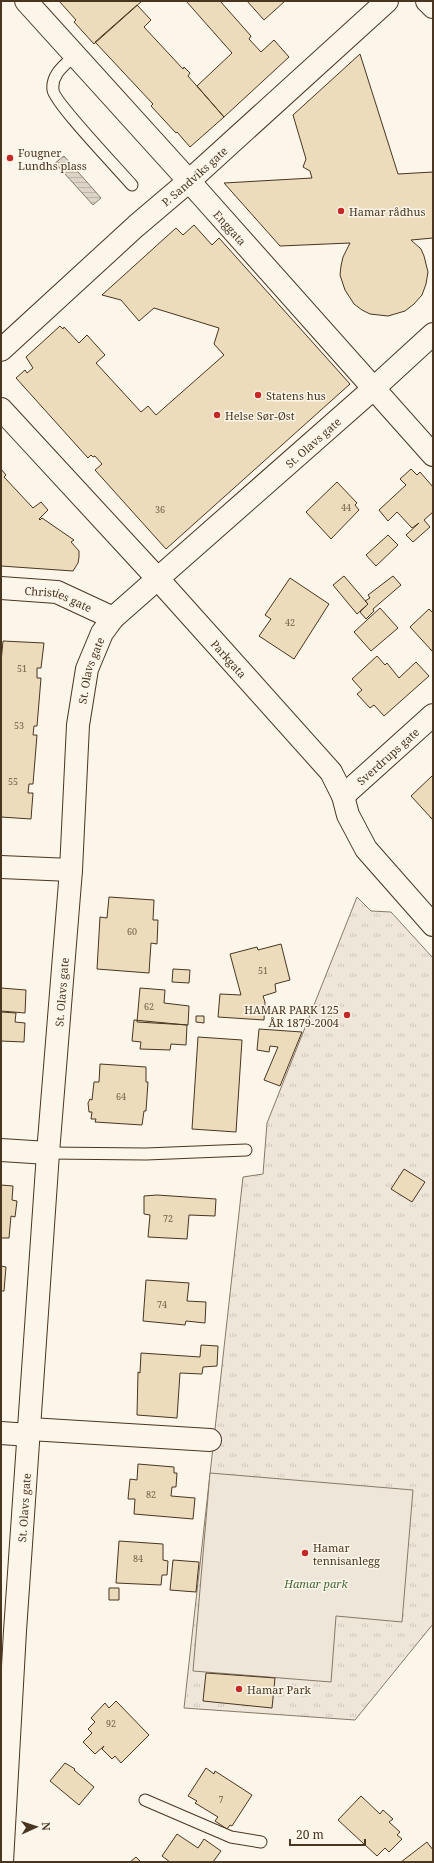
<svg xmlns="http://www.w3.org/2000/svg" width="434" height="1863" viewBox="0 0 434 1863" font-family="'Noto Serif',serif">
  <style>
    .park { fill: url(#park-tufts); stroke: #887966 }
    .pitch { fill: #ede6d9; stroke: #887966 }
    .water { fill: url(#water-rules); stroke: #887966 }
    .building { fill: #ecdcbc; stroke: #4a3520 }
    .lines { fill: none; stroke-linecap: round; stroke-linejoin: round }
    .lane-casing { stroke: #4a3520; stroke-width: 13 }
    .street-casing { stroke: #4a3520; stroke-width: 24 }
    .secondary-casing { stroke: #4a3520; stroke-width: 24 }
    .highway-casing { stroke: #4a3520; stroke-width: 24 }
    .lane { stroke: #fbf6e9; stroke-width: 11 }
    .street { stroke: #fbf6e9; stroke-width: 22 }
    .secondary { stroke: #fbf6e9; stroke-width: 22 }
    .highway { stroke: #fbf6e9; stroke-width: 22 }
    .poi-dot { fill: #c62828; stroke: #fbf6e9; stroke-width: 1.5 }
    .labels { text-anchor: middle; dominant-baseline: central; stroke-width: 3; stroke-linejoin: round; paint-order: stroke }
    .number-label { font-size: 9px; fill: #725f47 }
    .poi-label { font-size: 11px; fill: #4a3520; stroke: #fbf6e9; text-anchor: start }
    .street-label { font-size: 11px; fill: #4a3520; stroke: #fbf6e9 }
    .park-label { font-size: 11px; font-style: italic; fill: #436837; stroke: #fbf6e9 }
  </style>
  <defs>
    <pattern id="park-tufts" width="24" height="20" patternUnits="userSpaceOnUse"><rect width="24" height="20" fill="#ede6d9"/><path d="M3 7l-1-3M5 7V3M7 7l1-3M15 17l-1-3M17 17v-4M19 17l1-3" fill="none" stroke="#cdc6ba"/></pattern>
    <pattern id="water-rules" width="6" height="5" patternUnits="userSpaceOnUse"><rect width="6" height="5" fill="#dcd4c6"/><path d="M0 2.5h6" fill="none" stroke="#beb7aa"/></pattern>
  </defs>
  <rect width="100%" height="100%" fill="#fbf6e9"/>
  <path class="park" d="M357,897L371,911L391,912L433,958V1624L355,1720L184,1708L243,1177L263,1174L267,1123Z"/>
  <path class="pitch" d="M210,1473L413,1490L402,1622L336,1616L331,1682L193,1671Z"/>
  <path class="water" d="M64,156L101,198L93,205L55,163Z"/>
  <path class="building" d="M59,1H142L94,44L74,22L76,20Z
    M186,1H220L251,36L249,39L261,52L274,40L289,57L224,117L197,86L232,53Z
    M247,1H285L264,20Z
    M137,5L151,20L144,27L183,69L184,67L190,73L188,76L224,117L190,147L177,132L176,133L151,106L153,104L95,42Z
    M360,54L398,174L433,172V238L411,240L421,249L424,256L428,272L426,284L422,295L414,304L405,311L388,316L370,314L362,310L354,304L345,290L340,275L341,266L343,257L350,243L280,246L224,183L312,178L310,171L303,167L306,159L293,115Z
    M194,225L212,245L219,238L350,384L166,549L95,470L102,464L95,456L93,457L91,455L88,458L16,378L25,370L27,373L33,368L26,357L60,326L63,329L64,327L79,343L87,335L105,355L96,363L141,412L148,406L156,415L224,355L214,344L219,328L154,308L139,321L121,300L102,295L176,228L183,235Z
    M1,469L6,475L4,477L33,508L41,502L48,510L39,519L40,520L42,518L74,540L71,542L79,551V557L78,563L73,571L1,566Z
    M411,469L417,475L420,472L433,487V512L424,520L430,527L413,542L406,535L419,523L412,528L397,512L388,521L379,510L406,485L400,479Z
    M337,482L357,503L355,505L359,510L331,539L306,512Z
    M388,535L398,545L376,566L366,555Z
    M344,576L368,604L357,614L333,585Z
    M393,576L401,585L373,609L374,611L366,619L360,612L368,604L365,601L370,598L368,595Z
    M290,578L329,604L294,659L259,636L271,619L265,615Z
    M380,608L398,628L371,651L354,632Z
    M429,609L433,613V652L410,627Z
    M3,641L44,643L41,668H37V678H41L37,726H34L33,735H37L33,784H29L28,793H33L31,819L1,817V662Z
    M377,656L385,665L387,663L399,678L416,662L429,676L384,716L374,705L370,708L357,694L362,690L352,679Z
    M433,775V820L411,796Z
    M109,897L154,900L153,920H158L157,944L151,943L149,973L97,969L100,917L107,918Z
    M281,944L290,980L275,984L276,992L263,996L265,1002L264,1020L218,1017L220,994L241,995L230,954L257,947L258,950Z
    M173,969L190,970L189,983L172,982Z
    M1,988L26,990L25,1013L1,1011Z
    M140,988L165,990L164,1003L189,1006L188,1025L137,1022Z
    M1,1012L16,1013L15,1022L25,1023L24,1042L1,1041Z
    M196,1016H204V1023L196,1022Z
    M134,1020L187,1025L186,1045L171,1044L170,1050L140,1049L141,1042L132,1041Z
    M259,1029L302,1032L280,1086L264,1080L278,1047L270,1046L269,1052L257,1050Z
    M198,1037L242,1040L236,1132L192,1129Z
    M100,1064L146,1067V1082H148L146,1111H144L142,1125L95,1122L96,1119H91L92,1112H89L88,1103L90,1099L92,1100L94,1082H99Z
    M404,1169L425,1182L412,1202L391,1189Z
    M1,1185L13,1186L12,1200L17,1201L15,1217L11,1216L9,1238H1Z
    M157,1195L216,1199L215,1216L189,1215L187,1239L148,1237L150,1215L144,1214V1196Z
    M1,1266L6,1267L4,1291H1Z
    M146,1280L189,1283L187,1301L206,1302L205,1323L186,1321L185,1325L143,1321Z
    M201,1345L218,1346L217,1366L203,1367L202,1374L180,1373L177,1418L137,1415L138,1372L140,1373L141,1353L200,1357Z
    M138,1464L174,1467V1473H177L176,1487H172L171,1496L195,1498L193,1519L134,1514L135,1499H128L130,1479L137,1480Z
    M119,1541L163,1544V1560L168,1561L167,1575H162L161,1585L116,1583Z
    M173,1560L199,1562L196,1592L170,1590Z
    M109,1588H119V1600H109Z
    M206,1673L275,1678L272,1708L203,1701Z
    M116,1701L149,1735L121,1763L115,1756L112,1759L102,1749L104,1746L95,1754L83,1742L92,1733L88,1729L95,1722L91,1718L105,1703L109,1708Z
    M65,1763L75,1769L74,1770L94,1787L79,1805L50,1781Z
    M206,1768L214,1774L215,1771L252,1795L232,1826L230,1825L227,1829L215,1821L218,1817L195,1803L197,1801L188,1796Z
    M361,1796L380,1814L383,1810L393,1819L389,1822L400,1832L397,1835L402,1839L389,1852L385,1848L377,1856L338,1820Z
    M177,1834L198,1848L204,1839L221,1851L213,1862H170L162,1856Z
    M427,1842L433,1850V1862H401Z
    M136,1857L141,1862H130Z"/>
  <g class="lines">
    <g class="lane-casing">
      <path id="lane" d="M75,55C65,65 51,74 53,90C54,102 120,171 132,185
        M48,1153L146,1154L246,1150
        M145,1800L231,1837L261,1842"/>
    </g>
    <g class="street-casing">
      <g id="street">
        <path id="s1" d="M26,1L189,181L433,455"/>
        <path id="s2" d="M1,350L136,226L189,181L387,1"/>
        <path id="s3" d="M1,409L158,579L331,772L343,796L348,815L366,849L433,925"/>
        <path id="s4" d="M1,588L57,592L113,618"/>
        <path id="s5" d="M343,796L433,715"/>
        <path d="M1,867L71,870"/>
        <path d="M1,1150L48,1153"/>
        <path d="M30,1429L210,1440"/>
        <path d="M1,1433L29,1435"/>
      </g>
    </g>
    <g class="secondary-casing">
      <g id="secondary">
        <path id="s6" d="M2,1862L15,1631L48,1153L71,870L78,725L87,669L102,633L113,618L373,389L433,334"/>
      </g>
    </g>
    <g class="highway-casing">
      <path id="highway" d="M427,1L433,7"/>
    </g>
    <use href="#lane" class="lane"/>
    <use href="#street" class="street"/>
    <use href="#secondary" class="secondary"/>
    <use href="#highway" class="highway"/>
  </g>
  <g class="poi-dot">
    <circle cx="10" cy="158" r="4"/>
    <circle cx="341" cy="211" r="4"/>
    <circle cx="258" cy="395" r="4"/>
    <circle cx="217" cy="415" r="4"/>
    <circle cx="347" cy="1015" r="4"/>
    <circle cx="305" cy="1553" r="4"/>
    <circle cx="239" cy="1689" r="4"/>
  </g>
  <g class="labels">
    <g class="number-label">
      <text x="346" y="507">44</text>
      <text x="160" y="509">36</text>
      <text x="290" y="622">42</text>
      <text x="22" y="668">51</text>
      <text x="19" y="725">53</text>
      <text x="13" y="781">55</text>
      <text x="132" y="931">60</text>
      <text x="263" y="970">51</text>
      <text x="149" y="1006">62</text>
      <text x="121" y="1096">64</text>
      <text x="168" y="1218">72</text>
      <text x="162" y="1304">74</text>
      <text x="151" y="1494">82</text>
      <text x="138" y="1558">84</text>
      <text x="111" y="1723">92</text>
      <text x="221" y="1799">7</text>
    </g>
    <g class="poi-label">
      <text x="18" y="152">Fougner<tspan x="18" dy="13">Lundhs plass</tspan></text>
      <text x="349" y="211">Hamar rådhus</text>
      <text x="266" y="395">Statens hus</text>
      <text x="225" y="415">Helse Sør-Øst</text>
      <text x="339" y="1009" text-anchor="end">HAMAR PARK 125<tspan x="339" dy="13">ÅR 1879-2004</tspan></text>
      <text x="313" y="1547">Hamar<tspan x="313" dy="13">tennisanlegg</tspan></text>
      <text x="247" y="1689">Hamar Park</text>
    </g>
    <g class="street-label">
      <text stroke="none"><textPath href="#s2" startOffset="260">P. Sandviks gate</textPath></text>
      <text stroke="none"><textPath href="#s1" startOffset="305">Enggata</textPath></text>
      <text stroke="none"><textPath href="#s6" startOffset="1520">St. Olavs gate</textPath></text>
      <text stroke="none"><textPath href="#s4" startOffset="59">Christies gate</textPath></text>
      <text stroke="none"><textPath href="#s3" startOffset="338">Parkgata</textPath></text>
      <text stroke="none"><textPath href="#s6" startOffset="1196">St. Olavs gate</textPath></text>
      <text stroke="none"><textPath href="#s5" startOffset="60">Sverdrups gate</textPath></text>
      <text stroke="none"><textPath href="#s6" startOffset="872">St. Olavs gate</textPath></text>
      <text stroke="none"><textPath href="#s6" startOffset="355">St. Olavs gate</textPath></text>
    </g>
    <g class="park-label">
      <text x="316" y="1583">Hamar park</text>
    </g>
  </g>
  <rect width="434" height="1863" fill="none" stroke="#4a3520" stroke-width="4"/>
  <g transform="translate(36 1827) rotate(87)" stroke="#fbf6e9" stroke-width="3" paint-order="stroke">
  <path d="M0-3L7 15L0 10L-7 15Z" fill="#4a3520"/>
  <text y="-6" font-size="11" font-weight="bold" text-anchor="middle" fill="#4a3520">N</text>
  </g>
  <path d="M290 1839v6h75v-6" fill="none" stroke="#4a3520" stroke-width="2"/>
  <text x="296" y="1839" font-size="12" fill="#4a3520" stroke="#fbf6e9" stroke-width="3" paint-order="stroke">20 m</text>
</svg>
